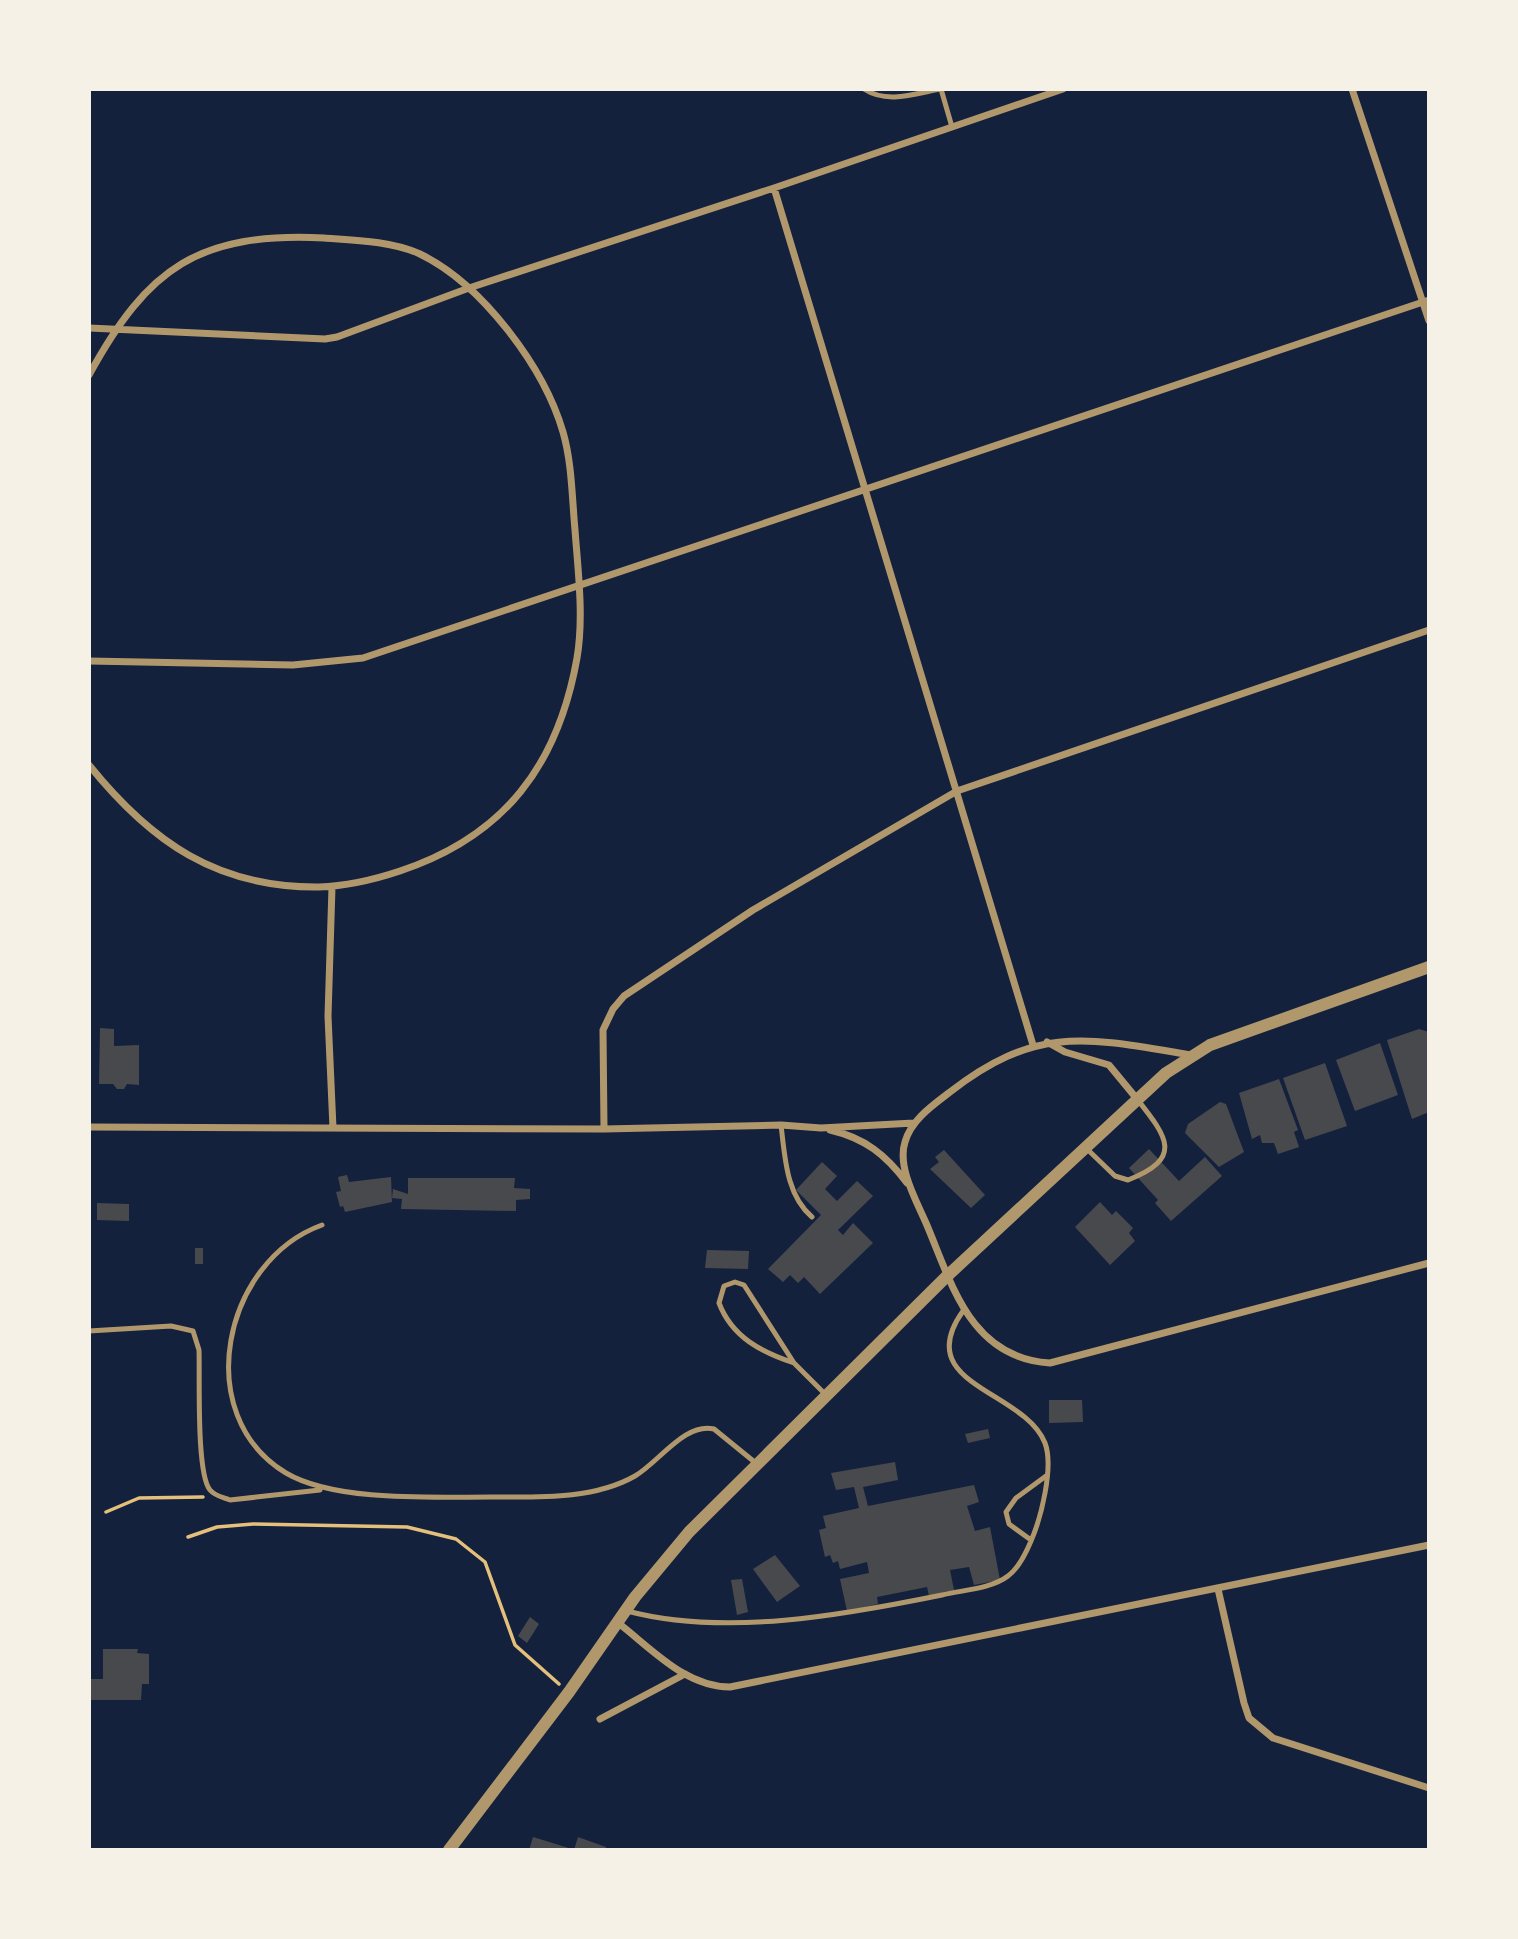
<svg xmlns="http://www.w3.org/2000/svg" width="1518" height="1939" viewBox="0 0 1518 1939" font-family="Jost,sans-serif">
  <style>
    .building { fill: #48494c }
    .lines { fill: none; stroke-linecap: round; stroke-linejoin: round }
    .path { stroke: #e5c07b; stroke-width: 3.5 }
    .service { stroke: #b1986c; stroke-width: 5 }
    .minor { stroke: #b1986c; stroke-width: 7 }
    .tertiary { stroke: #b1986c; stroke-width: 12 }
  </style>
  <rect width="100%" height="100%" fill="#14213d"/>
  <path class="building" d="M100,1028L114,1029V1046L139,1045V1085L127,1084L124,1089H117L113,1084H99Z
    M1419,1029L1429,1032V1112L1412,1119L1387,1040Z
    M1380,1043L1398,1095L1355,1111L1336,1060Z
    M1325,1063L1347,1126L1305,1140L1283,1078Z
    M1279,1079L1298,1130L1294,1132L1299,1147L1278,1154L1274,1143H1262L1260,1135L1252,1139L1239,1093Z
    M1220,1102L1226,1104L1244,1152L1219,1167L1185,1133L1188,1124Z
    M1149,1149L1179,1181L1205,1157L1222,1176L1171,1221L1155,1203L1158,1200L1129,1168Z
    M944,1150L985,1195L971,1208L930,1169L939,1162L935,1157Z
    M822,1162L837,1176L825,1189L837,1201L857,1181L873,1196L838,1230L843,1235L853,1223L873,1243L820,1294L804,1277L798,1283L790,1275L783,1282L768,1269L821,1215L796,1190Z
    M347,1175L349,1182L391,1177L392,1202L345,1212L343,1206L340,1207L336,1192L341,1191L338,1177Z
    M408,1178H515L514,1188L530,1189V1199L516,1200V1211L401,1209L402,1199L392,1198L393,1189L408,1194Z
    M1100,1202L1112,1215L1116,1211L1133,1228L1129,1233L1135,1241L1110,1265L1075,1227Z
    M97,1203L129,1204V1221L97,1220Z
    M195,1248H203V1264H195Z
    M707,1250L749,1251L748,1269L705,1268Z
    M1049,1400H1082L1083,1422L1049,1423Z
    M988,1429L990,1438L968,1443L965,1434Z
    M895,1462L898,1480L863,1487L868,1506L974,1485L979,1502L967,1506L975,1531L990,1527L1000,1580L974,1585L969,1567L950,1570L954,1590L929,1596L927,1587L877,1597L878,1604L847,1611L840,1579L869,1573L867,1562L840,1569L838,1561L833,1563L830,1555L825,1557L819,1530L826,1528L823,1516L859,1508L854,1487L836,1490L831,1473Z
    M775,1555L800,1586L777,1602L753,1569Z
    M742,1579L748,1612L737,1615L731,1580Z
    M530,1617L539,1624L527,1643L518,1636Z
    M103,1649H138L137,1653L149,1654V1684H142L141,1700H89V1679H103Z
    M533,1837L572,1849L571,1850H529Z
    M578,1837L606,1847L605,1850H574Z"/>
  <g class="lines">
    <path class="path" d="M106,1512L139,1498L203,1497
      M188,1537L217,1527L253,1524L407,1527L456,1539L485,1562L515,1645L559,1684"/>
    <path class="service" d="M864,89C887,104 914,94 940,89
      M941,89L952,127
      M781,1125C785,1157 786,1195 812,1217
      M1086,1148L1115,1176L1128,1180C1184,1158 1167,1137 1137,1099
      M322,1225C223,1261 190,1415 286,1473C335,1502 433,1497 490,1497C537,1497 593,1500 635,1476C659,1462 685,1422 714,1429L757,1464
      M89,1331L171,1326L193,1331L199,1350C200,1376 196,1473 210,1490C215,1496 222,1497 230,1500L320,1490
      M794,1363C761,1352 732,1337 719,1303L724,1286L735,1282L744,1285L794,1363L825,1394
      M1031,1540L1009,1524L1006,1512L1016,1498L1046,1476
      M627,1611C725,1637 844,1615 942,1595C962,1590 991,1589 1008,1576C1019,1568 1026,1553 1031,1541C1041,1518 1054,1467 1045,1443C1024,1390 910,1385 963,1311"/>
    <path class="minor" d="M1352,89L1429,321
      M774,188L1033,1045
      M89,328L325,339L337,337L469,288L774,188L1063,89
      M89,375C148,267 199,232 324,238C353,240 393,241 420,254C482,284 544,367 563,432C572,463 572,498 575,530C578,571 584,617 577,658C558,765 505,836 400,871C373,880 348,886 319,887C217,888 151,842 89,765
      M89,661L293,665L363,658L1429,300
      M332,887L328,1016L333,1128
      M1047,1042L1065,1052L1109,1065L1137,1099
      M1191,1055C1089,1038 1037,1024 950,1092C933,1105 911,1120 905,1142C897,1167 916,1200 926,1223C952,1284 970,1358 1050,1363L1429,1263
      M89,1127L604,1129L781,1125L821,1128L914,1123
      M604,1129L603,1030L613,1009L624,996L753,910L957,791L1429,630
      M830,1130C865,1138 886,1155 907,1183
      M1218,1589L1244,1703L1249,1718L1273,1738L1429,1788
      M617,1622C651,1648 685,1687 730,1687L1429,1545
      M600,1719L685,1674"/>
    <path class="tertiary" d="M449,1850L569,1692L635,1597L689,1532L946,1277L1166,1073L1210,1045L1429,967"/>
  </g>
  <rect width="1518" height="1939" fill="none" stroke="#f6f1e7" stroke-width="182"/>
</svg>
